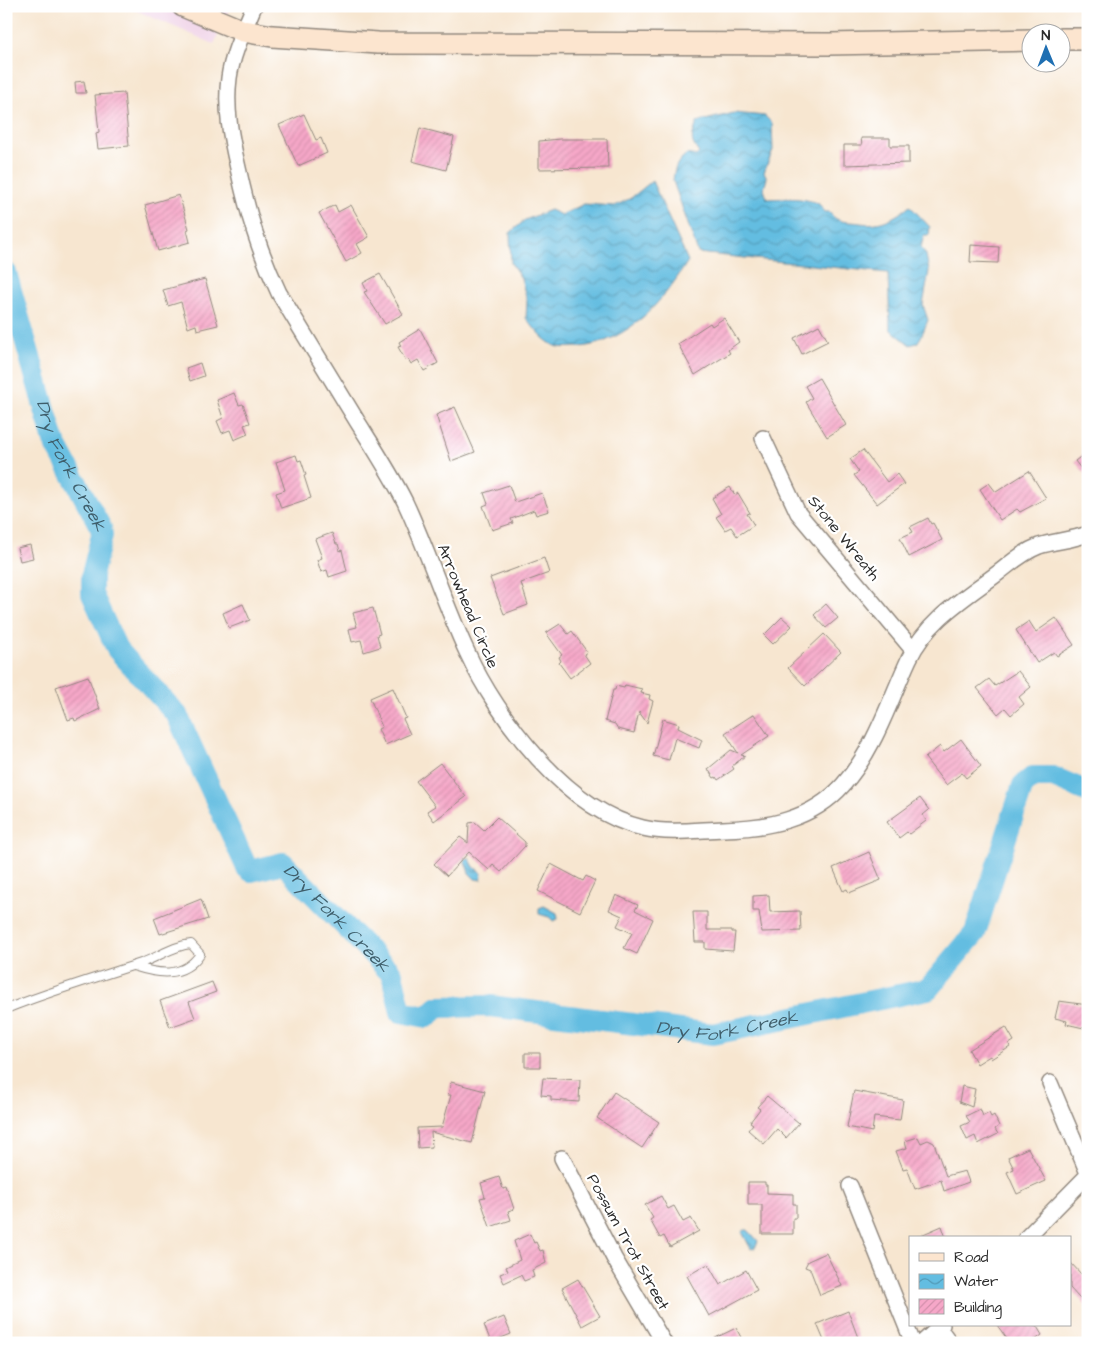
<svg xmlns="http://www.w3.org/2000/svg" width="1094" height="1349" viewBox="0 0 1094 1349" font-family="'Architects Daughter',sans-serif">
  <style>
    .built { fill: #efd0e6 }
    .water { fill: url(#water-waves); stroke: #477486 }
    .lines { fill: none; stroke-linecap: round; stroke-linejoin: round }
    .river { stroke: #63bde1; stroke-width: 22 }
    .building { fill: url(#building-hatch) }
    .service-casing { stroke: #91887e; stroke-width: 10 }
    .minor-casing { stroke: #91887e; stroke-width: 18 }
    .secondary-casing { stroke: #91887e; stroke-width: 24 }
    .service { stroke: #fff; stroke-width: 8 }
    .minor { stroke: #fff; stroke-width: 15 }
    .secondary { stroke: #fce5cf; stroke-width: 21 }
    .labels { text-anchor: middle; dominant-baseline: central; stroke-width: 4.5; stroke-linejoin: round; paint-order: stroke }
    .street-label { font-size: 16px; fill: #2b2b2b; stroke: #fff }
    .water-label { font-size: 18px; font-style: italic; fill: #3f5e6b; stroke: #fff }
  </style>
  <defs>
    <pattern id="water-waves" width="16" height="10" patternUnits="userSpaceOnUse" patternTransform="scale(1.25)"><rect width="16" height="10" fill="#63bde1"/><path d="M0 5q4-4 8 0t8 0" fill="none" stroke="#529ab7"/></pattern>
    <pattern id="building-hatch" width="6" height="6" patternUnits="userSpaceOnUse" patternTransform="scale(1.25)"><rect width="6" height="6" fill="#f6a7c8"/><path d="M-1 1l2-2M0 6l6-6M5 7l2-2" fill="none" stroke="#d390ac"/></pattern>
  </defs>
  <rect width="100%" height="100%" fill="#fff"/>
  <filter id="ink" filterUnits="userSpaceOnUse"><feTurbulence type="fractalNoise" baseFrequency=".02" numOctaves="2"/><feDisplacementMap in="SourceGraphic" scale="10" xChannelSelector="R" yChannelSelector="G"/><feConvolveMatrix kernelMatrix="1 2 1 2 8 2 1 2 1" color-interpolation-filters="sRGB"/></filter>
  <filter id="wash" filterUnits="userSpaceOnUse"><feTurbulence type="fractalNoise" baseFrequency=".0096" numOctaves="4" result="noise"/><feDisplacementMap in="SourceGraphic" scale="20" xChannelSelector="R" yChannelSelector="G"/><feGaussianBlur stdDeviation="1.12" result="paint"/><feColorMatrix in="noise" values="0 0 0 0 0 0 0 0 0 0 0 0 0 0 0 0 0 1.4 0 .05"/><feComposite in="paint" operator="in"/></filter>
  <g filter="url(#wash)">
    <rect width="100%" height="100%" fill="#f7e6d0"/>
    <path class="built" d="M126,6H230L214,44Z"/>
    <path class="water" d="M734,113L765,116L772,123L773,150L764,172L767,178L764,189L767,199C787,198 799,197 818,203L825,212H829C838,224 847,221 860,223C881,226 894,218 910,206L930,227L929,235H924L921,247L926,255L929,271L923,305L928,320L921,337L917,343L910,345L890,329L888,273L698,253L673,181C674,169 677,161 687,154L696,156L699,153C688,138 693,137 697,122Z
      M652,181L688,261C664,300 629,342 580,347C572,347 561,349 553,345C542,339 534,328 526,318L527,301L521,278L511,263L510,233L525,220L550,210L561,215L584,204L615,206L631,198Z
      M469,858L474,867L482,873L481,880L475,879L469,873L464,859Z
      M544,906L557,913L558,919L553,921L549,917L539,914V908Z
      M745,1230H748L758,1241L755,1248L751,1249L742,1232Z"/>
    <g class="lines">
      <path class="river" id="s1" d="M6,273L54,441L101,528L102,535L92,575V594L117,649L177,715L247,868L251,871L283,863L392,974L401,1012L427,1017L438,1007L490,1006L713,1034L928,989L975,933L1023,785L1033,777H1053L1088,792"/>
    </g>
    <g id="blocks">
      <path class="building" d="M84,81L86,93H76L75,82Z
        M124,93L129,146L98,149L96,133L99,132L95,95Z
        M304,114L316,140L321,138L327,153L298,166L279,125Z
        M420,128L454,137L446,170L412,161Z
        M861,138H890V146H909V163L844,165V145H862Z
        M560,139H607L608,168L539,169V141Z
        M179,195L189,229L187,230L190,242L158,251L145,205Z
        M335,205L338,212L351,205L369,237L357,244L362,253L346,262L319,213Z
        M971,245L999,247L998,263L970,262Z
        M380,274L403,314L385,324L364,292L367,291L363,283Z
        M205,279L218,325L197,330L196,325L188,328L181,302L168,306L163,290Z
        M724,318L739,342L728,350L730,353L695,375L678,344L710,323L712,326Z
        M819,325L828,341L802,354L794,338Z
        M420,329L438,363L424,371L418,360L411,364L408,359L406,361L398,347L401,346L399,342Z
        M200,363L204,376L190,381L186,368Z
        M819,378L846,425L827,437L806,402L812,398L805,386Z
        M234,393L239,405L243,404L250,423L244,425L248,434L234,440L230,430L222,433L217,421L223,418L217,400Z
        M455,407L475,452L451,461L436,415Z
        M863,450L887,482L897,474L904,484L877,504L854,475L859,472L850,459Z
        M1088,451V478L1075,461Z
        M296,455L298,461L301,460L306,475L304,476L311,498L281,508L276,493L285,490L276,462Z
        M1029,471L1046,498L1020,512L1017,509L1000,520L980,489L989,483L996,492Z
        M509,485L515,502L542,493L549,511L536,515L534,510L511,519L513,523L492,530L483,506L488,504L484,493Z
        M730,487L735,495L738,493L750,513L747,514L754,525L737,536L731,527L725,530L716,517L721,514L712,498Z
        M928,518L931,524L933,523L942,540L909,557L900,538L913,532L910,527Z
        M332,533L336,544H338L340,551L342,550L347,571L329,577L327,570L321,572L317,560L322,558L315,539Z
        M30,545L33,558L20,561L17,548Z
        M544,558L549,573L521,583L528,605L504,614L490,578Z
        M243,604L250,620L229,628L223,613Z
        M826,604L838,618L826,628L814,615Z
        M373,608L380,634L377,635L380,647L364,652L361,640L352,642L349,629L357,627L353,613Z
        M782,617L792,626L773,644L764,635Z
        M1056,618L1074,645L1057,656L1054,652L1037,663L1016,630L1029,621L1036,632Z
        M560,624L568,634L572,631L587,652L584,654L590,663L570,678L559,663L561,661L559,657L562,655L546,633Z
        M824,634L841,652L805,686L788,668Z
        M1018,671L1031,687L1019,697L1024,704L1011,715L1005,708L998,714L977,688L989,679L995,686Z
        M88,676L100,709L75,721L74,718L68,720L56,687Z
        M625,685L642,689L641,693L650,695L649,699L653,701L647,723L639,712L634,733L618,729L615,724L605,721L613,690H615L616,686L624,688Z
        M393,688L406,718L403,719L410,734L385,745L378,729L382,727L370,698Z
        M754,714L769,736L741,755L745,756L732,766L734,769L718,780L716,777L714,778L708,769L731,750L738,753L725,733Z
        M663,719L679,724L678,728L702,740L699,748L675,738L669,760L653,756Z
        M961,739L981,766L966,778L962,773L946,785L925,758L940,746L944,752Z
        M440,763L466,797L434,821L427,811L435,806L416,781Z
        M920,798L929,810L923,815L926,821L909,834L907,832L899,838L887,822Z
        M497,817L525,842V846L501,872L493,865L489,870L469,852L447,876L434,864L460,837L468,843L469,823L475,822L484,830Z
        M869,852L881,880L849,893L847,889L843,891L833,868Z
        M551,864L583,881L586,876L595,881L580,912L538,891Z
        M616,895L638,905L635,910L653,919L637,954L624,948L632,933L617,926L622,916L609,910Z
        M769,895L770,912L800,911L801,931L762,932L759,911H753V896Z
        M201,899L208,919L160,934L154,918Z
        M693,912H707V930H732V932H735L733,951L705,949V942H695Z
        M212,982L216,992L189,1002L195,1018L170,1027L160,1001Z
        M1059,1001L1088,1005V1029L1066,1024L1067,1021L1055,1018Z
        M1006,1027L1014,1041L1009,1044L1010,1047L991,1059L990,1056L977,1064L969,1050Z
        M525,1053H540V1067H525Z
        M543,1078L580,1080L579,1102L551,1100V1096L541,1095Z
        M451,1082L485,1091L472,1143L431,1132L432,1147L418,1148L417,1128L442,1127L451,1095H448Z
        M962,1086L975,1089L972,1107L959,1102Z
        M854,1091L903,1100L900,1120L874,1117L872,1132L847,1127Z
        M614,1092L659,1122L642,1148L597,1118Z
        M767,1096L799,1123L786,1138L777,1129L764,1144L748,1130L753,1124L750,1122L760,1109L757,1107Z
        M980,1109L983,1116L989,1113L991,1117L994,1115L999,1126L995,1129L998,1134L978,1144L975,1136L967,1140L961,1126L970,1122L966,1116Z
        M918,1137L921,1143L928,1140L934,1143L946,1176L965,1171L969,1182L944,1191L941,1180L915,1189L907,1168L903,1169L896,1151L907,1148L905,1141Z
        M1028,1148L1046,1181L1017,1194L1007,1172L1014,1169L1008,1157Z
        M499,1177L503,1189L507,1188L514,1209L508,1211L511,1220L490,1227L480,1198L485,1197L481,1183Z
        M748,1182H765V1185H767V1193L793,1194V1204H796V1218H793V1234H762V1205H748Z
        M661,1196L668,1209L674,1206L683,1222L691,1218L699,1231L670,1247L664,1236L660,1238L650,1220L653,1218L645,1205Z
        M942,1226L946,1238H914Z
        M530,1234L534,1243L536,1242L540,1251L543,1250L546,1263L532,1270L534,1277L524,1281L521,1275L504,1283L500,1274L508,1271L506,1267L520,1260L514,1241Z
        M826,1253L842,1286L820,1295L810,1269L805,1267L808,1261Z
        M1070,1262L1082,1275L1088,1270V1308L1070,1288Z
        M708,1264L720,1285L746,1270L757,1290L709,1316L687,1276Z
        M578,1279L600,1316L582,1326L562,1288Z
        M848,1311L860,1343H825L817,1324Z
        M504,1317L511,1334L491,1342L484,1325Z
        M997,1325H1036L1042,1335L1031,1343H1010Z
        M736,1328L744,1343H705Z"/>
    </g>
  </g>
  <g filter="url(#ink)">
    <use href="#blocks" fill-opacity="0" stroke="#91887e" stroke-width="1"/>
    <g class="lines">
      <g class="service-casing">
        <path id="service" d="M6,1009C51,991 96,978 141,963C159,957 172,946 191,944L200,954C183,979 158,974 133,966"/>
      </g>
      <g class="minor-casing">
        <path id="minor" d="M254,6C245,28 232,54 229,78C225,109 231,138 238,168C248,214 259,251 279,293C305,336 331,379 357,421C374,448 391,474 405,502C428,551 444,603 467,652C497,718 568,811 643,828C669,834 696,830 723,829C767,828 812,820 843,785C875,749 889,702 909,659C927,620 965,598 998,573C1011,563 1023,552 1039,546C1055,541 1072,540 1088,534
          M763,438L798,513L913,650
          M1050,1083L1088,1173
          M562,1158L614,1258L664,1343
          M850,1186L913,1343
          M1026,1238L1088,1175
          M939,1328L950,1343
          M922,1343L942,1325"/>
      </g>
      <g class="secondary-casing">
        <path id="secondary" d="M183,6L243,31L272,36L378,43L829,44L1032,40
          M1062,39H1088"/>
      </g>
      <use href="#service" class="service"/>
      <use href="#minor" class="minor"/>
      <use href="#secondary" class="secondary"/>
    </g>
  </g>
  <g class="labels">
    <g class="street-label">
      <text transform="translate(844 538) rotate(51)">Stone Wreath</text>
      <text transform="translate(468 606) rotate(67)">Arrowhead Circle</text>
      <text transform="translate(628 1242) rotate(61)">Possum Trot Street</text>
    </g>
    <g class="water-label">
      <text stroke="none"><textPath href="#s1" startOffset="204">Dry Fork Creek</textPath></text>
      <text stroke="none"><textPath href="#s1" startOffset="774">Dry Fork Creek</textPath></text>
      <text stroke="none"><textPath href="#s1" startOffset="1224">Dry Fork Creek</textPath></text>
    </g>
  </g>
  <rect width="1094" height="1349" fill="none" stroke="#fff" stroke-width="25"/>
  <rect x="909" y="1236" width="162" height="90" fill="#ffffff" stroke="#aaaaaa"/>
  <rect x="919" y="1253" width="25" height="8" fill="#fce5cf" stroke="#aaaaaa"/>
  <text x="954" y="1262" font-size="15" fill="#2b2b2b">Road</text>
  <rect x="919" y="1274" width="25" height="15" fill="url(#water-waves)" stroke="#aaaaaa"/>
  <text x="954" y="1286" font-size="15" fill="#2b2b2b">Water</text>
  <rect x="919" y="1299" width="25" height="15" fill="url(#building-hatch)" stroke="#aaaaaa"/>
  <text x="954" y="1312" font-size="15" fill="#2b2b2b">Building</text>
  <g transform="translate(1046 48) rotate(359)"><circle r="24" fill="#ffffff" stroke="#aaaaaa"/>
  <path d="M0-4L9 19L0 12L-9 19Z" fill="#1f6fb2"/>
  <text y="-8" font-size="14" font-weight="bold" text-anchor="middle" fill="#2b2b2b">N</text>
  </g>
</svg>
